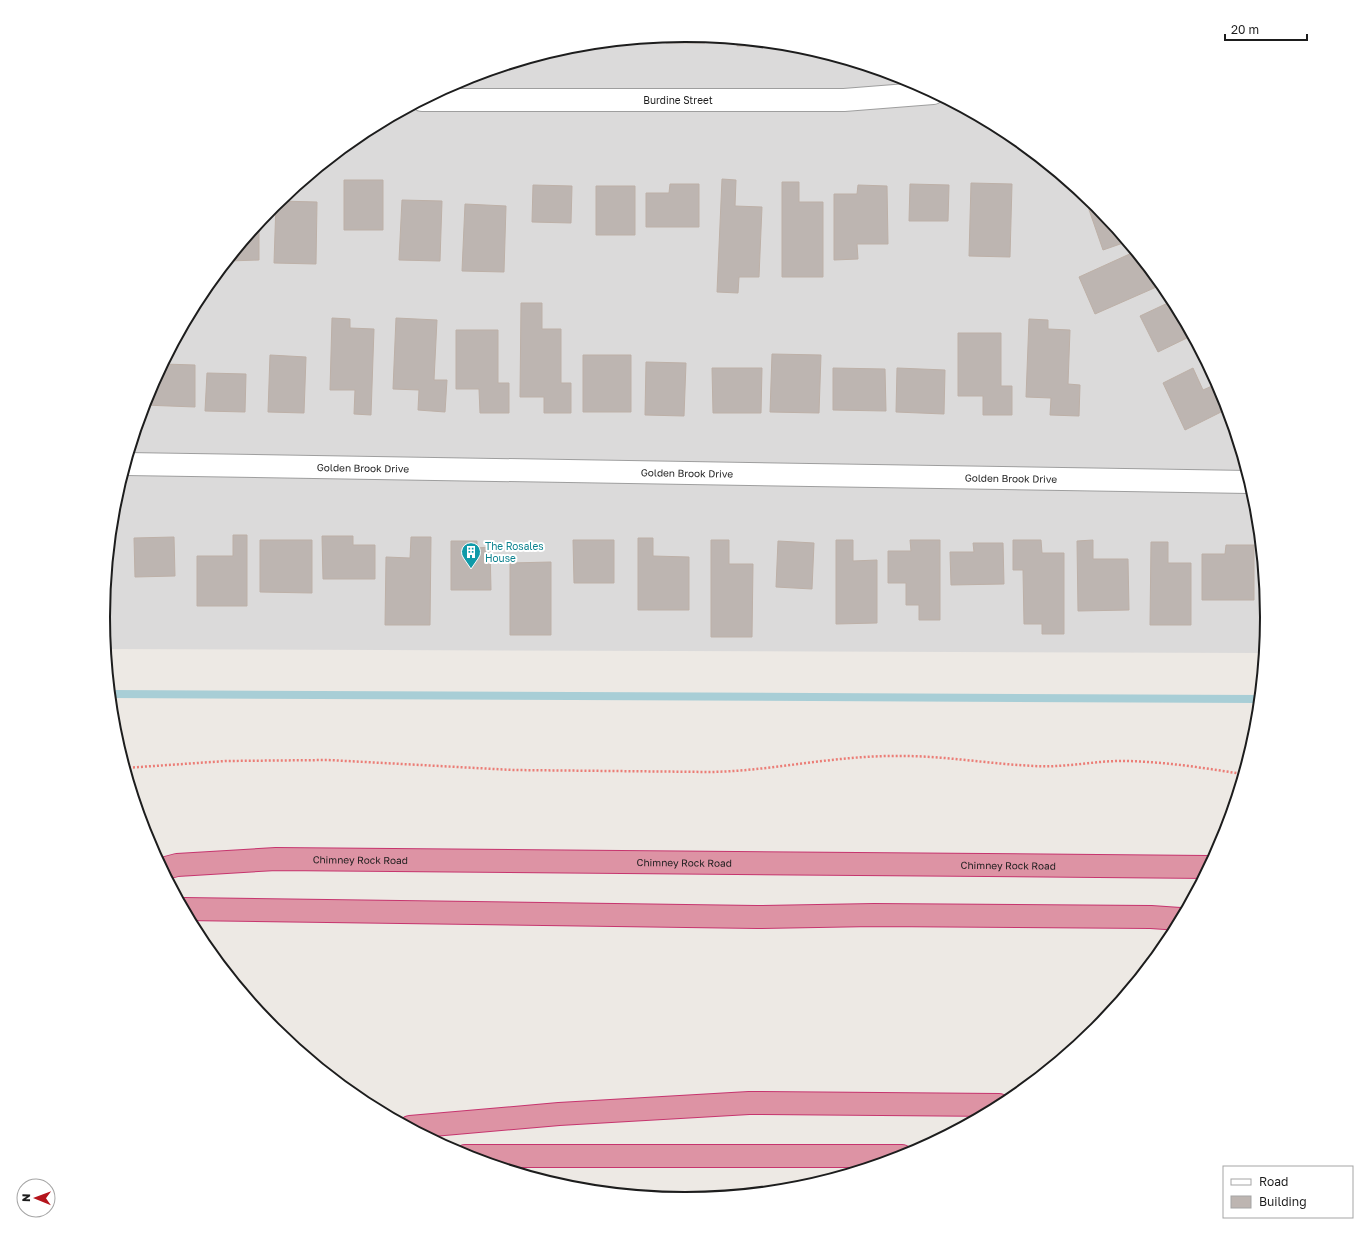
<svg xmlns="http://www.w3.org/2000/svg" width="1369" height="1234" viewBox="0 0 1369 1234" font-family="'Golos Text',sans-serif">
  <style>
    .residential { fill: #dbdada }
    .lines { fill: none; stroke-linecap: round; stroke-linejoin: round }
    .stream { stroke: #a8ced6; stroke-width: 8 }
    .building { fill: #bdb5b1; stroke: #bdb0a7 }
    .street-casing { stroke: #9e9e9e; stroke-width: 24 }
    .highway-casing { stroke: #c6356e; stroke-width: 24 }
    .path { stroke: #eb7d76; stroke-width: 2.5; stroke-dasharray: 2 2; stroke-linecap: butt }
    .street { stroke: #fff; stroke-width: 22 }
    .highway { stroke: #dd93a4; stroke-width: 22 }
    .labels { text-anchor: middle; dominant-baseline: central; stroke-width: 4; stroke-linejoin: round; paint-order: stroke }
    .street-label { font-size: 10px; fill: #1d1d1d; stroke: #fff }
    .culture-label { font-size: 10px; fill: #0d838f; stroke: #fff; text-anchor: start }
    .rim { fill: none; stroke: #1d1d1d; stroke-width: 2 }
  </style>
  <rect width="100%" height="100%" fill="#ede9e4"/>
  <path class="residential" d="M685,35L798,46L907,79L1008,133L1096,206L1169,294L1222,394L1255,504L1266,617L1263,653L106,649L103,617L114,503L147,394L201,293L273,205L361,133L462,79L571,46Z"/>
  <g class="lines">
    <path class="stream" d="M110,694L1258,699"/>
  </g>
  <path class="building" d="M685,35L705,37V43H666V37Z
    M656,38V43L610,42Z
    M737,40L776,44V46H737Z
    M1061,177L1072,185L1067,188Z
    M722,179L736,180L735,206L762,207L759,277H739L738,293L717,292Z
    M344,180H383V230H344Z
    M782,182H799V202H823V277H782Z
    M971,183L1012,184L1010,257L969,256Z
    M670,184H699V227H646V193H669Z
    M910,184L949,185L948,221H909Z
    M533,185L572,186L571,223L532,222Z
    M858,185L887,186L888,244H857L858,259L834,260V194H857Z
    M596,186H635V235H596Z
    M402,200L442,201L440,261L399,260Z
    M1089,200L1096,206L1126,242L1103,250L1086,201Z
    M279,201L317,202L316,264L274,263L276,203Z
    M465,204L506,206L504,272L462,271Z
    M259,222V260L228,261Z
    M1134,252L1143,272L1148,269L1161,285L1095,314L1079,277Z
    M1172,301L1191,336L1158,352L1140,316Z
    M521,303H542V329H561V383H571V413H544V397H520Z
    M332,318L350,319V328L374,329L371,415L354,414L355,390H330Z
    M396,318L437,320L434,380H447L445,412L418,410L419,390L393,389Z
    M1029,319L1048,320V329L1070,330L1068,384L1080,385L1079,416L1050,415L1051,398L1026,397Z
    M456,330H498V383H509V413H480L479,389H456Z
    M958,333H1001V386H1012V415H983V396H958Z
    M772,354L821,355L819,413L770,412Z
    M270,355L306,357L304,413L268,412Z
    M583,355H631V412H583Z
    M646,362L686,363L684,416L645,415Z
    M163,364L195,365V407L144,405L147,394Z
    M712,368H762L761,413H713Z
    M833,368L885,369L886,411L833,410Z
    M897,368L945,370L944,414L896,412Z
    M1193,368L1203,390L1212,386L1223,411L1185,430L1163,383Z
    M207,373L246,374L245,412L205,411Z
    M233,535H247V606H197V556H233Z
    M322,536H353V545H375V579H323Z
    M110,537L111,580H106Z
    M174,537L175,576L135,577L134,538Z
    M411,537H431L430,625H385L386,557L410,558Z
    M638,538H653V556L689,557V610H638Z
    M260,540H312V593L260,592Z
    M573,540H614V583H574Z
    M711,540H729V564H753L752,637H711Z
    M836,540H853V561L877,560V623L836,624Z
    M910,540H940V620H919V605H906V583H888V551H911Z
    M1013,540H1041L1042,553H1064V634H1042V624H1024L1023,570H1013Z
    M1093,540V559H1128L1129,610L1078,611L1077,541Z
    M451,541H477V548L490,547L491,590H451Z
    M778,541L814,543L812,589L776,587Z
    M1151,542H1168V563H1191V625H1150Z
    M973,543H1003L1004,584L951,585L950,552H974Z
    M1226,545H1254V600H1202V554H1225Z
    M551,562V635H510V563Z"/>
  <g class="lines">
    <g class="street-casing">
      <g id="street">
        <path id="s1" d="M422,100H844L933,93"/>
        <path id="s2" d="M126,464L1249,482"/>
      </g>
    </g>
    <g class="highway-casing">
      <g id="highway">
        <path id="s3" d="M162,869L177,865L276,859L1208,867"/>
        <path d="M184,909L757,917L874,915L1151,917L1180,919"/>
        <path d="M410,1127L559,1114L749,1103L999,1105"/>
        <path d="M465,1156H902"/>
      </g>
    </g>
    <path class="path" d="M125,768L226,761L328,760L513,770L710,772C771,771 832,756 893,756C941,755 988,764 1035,766C1066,768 1097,760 1128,761C1166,762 1205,768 1242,774"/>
    <use href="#street" class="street"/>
    <use href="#highway" class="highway"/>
  </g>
  <defs>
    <g id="building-pin" transform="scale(1)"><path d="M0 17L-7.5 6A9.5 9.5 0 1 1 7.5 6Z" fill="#0f9aa8" stroke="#fff"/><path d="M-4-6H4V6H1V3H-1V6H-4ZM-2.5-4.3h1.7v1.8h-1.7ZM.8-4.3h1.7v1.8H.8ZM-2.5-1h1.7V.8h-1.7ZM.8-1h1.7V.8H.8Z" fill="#fff"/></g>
  </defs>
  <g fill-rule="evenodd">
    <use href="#building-pin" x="471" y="552"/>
  </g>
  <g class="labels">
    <g class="street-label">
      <text stroke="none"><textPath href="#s1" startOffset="256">Burdine Street</textPath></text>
      <text stroke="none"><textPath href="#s2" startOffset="237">Golden Brook Drive</textPath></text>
      <text stroke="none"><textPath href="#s2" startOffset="561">Golden Brook Drive</textPath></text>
      <text stroke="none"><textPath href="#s2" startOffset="885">Golden Brook Drive</textPath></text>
      <text stroke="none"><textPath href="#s3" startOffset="199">Chimney Rock Road</textPath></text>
      <text stroke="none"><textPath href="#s3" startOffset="523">Chimney Rock Road</textPath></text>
      <text stroke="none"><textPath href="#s3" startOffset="847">Chimney Rock Road</textPath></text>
    </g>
    <g class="culture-label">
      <text x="485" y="546">The Rosales<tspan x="485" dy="12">House</tspan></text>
    </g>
  </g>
  <path d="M0 0H1369V1234H0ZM110 617a575 575 0 1 1 1150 0a575 575 0 1 1-1150 0Z" fill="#fff" fill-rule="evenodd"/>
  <path class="rim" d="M110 617a575 575 0 1 1 1150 0a575 575 0 1 1-1150 0Z"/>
  <rect x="1223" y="1166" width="130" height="52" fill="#ffffff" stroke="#a5a5a5"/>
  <rect x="1231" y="1179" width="20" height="6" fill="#ffffff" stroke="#a5a5a5"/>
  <text x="1259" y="1186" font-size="12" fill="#1d1d1d">Road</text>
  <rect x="1231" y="1196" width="20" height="12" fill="#bdb5b1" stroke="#a5a5a5"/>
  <text x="1259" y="1206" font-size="12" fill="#1d1d1d">Building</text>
  <g transform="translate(36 1198) rotate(271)"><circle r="19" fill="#ffffff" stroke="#a5a5a5"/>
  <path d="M0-3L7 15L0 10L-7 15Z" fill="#b5141c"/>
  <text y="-6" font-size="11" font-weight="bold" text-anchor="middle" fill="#1d1d1d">N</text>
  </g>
  <path d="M1225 34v6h82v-6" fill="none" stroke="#1d1d1d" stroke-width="2"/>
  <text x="1231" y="34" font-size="12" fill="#1d1d1d" stroke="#ffffff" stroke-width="3" paint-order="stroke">20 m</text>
</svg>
